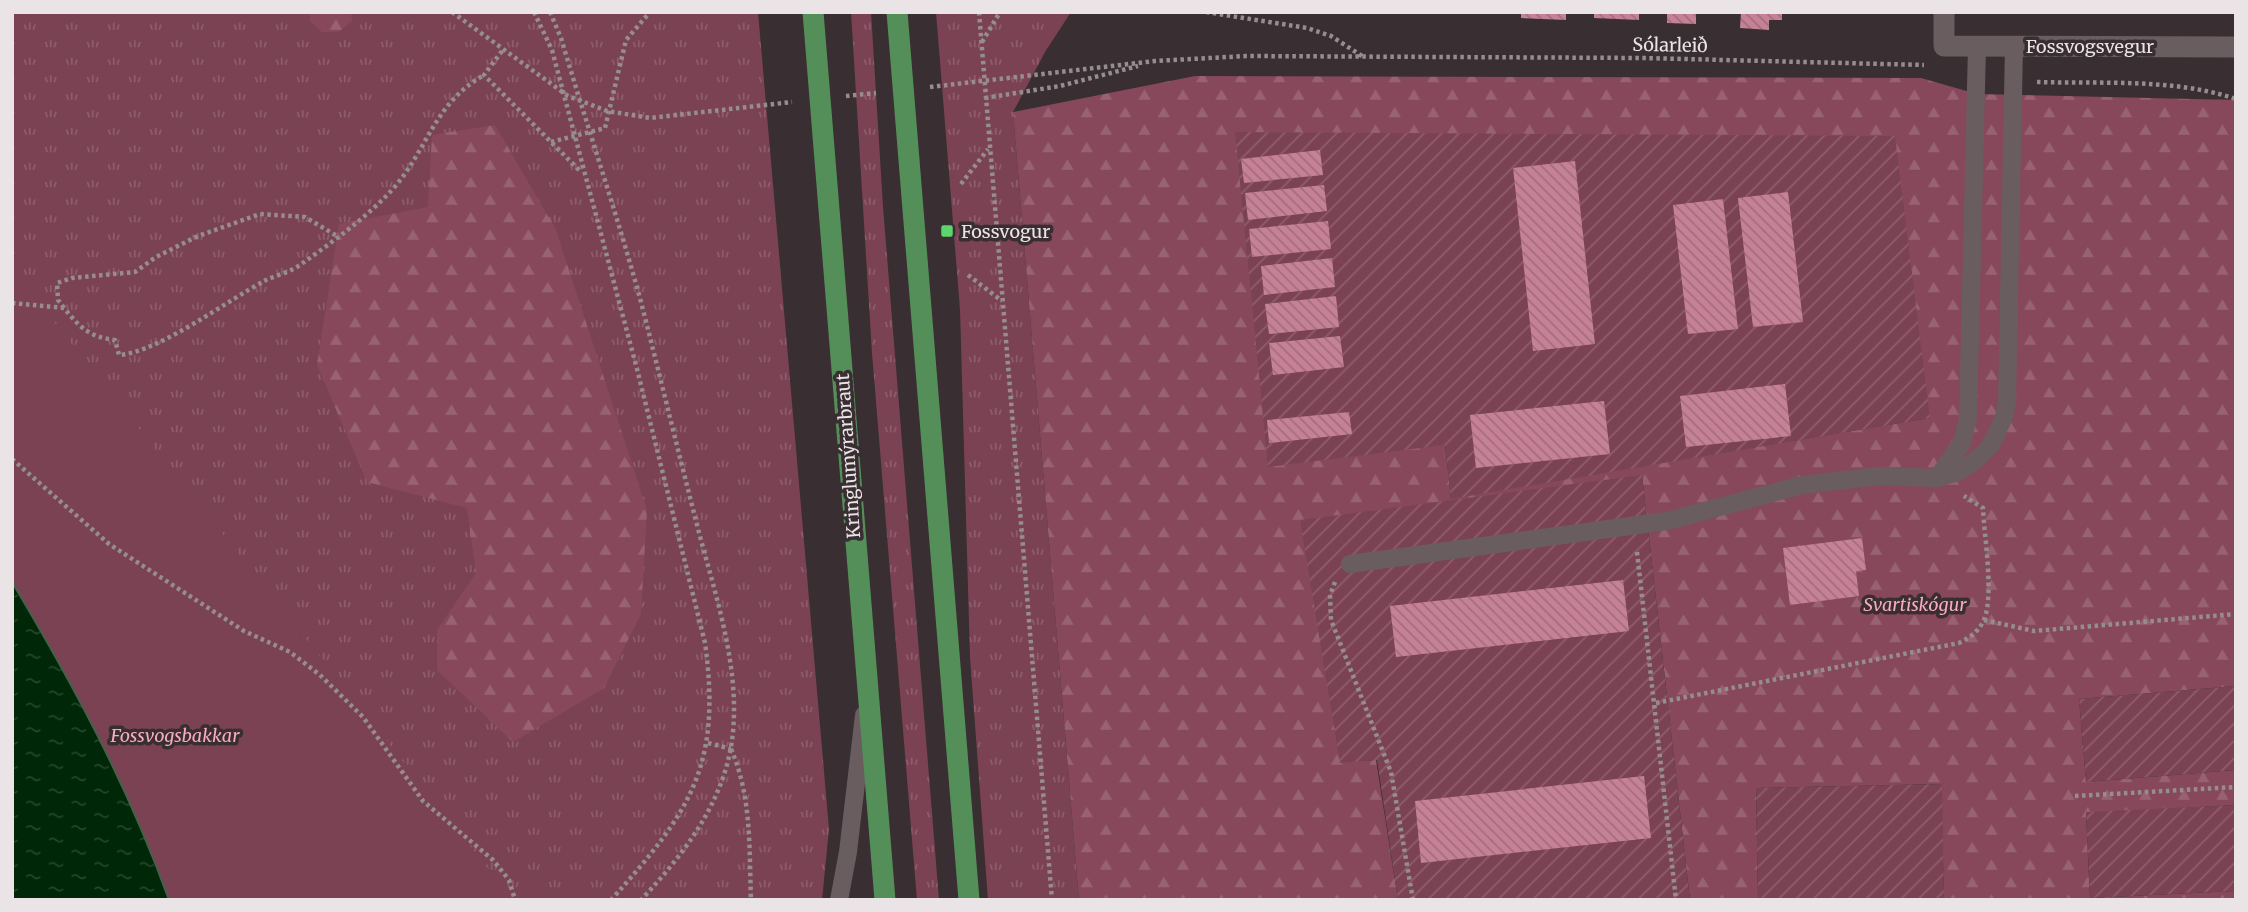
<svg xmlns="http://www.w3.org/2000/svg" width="2248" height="912" viewBox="0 0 2248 912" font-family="Merriweather,serif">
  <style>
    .grass { fill: url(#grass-tufts) }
    .forest { fill: url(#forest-firs); fill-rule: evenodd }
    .park { fill: #7b4254 }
    .garden { fill: url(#garden-furrows) }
    .water { fill: url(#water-ripples); stroke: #46604a; stroke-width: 2 }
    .building { fill: url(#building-back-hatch) }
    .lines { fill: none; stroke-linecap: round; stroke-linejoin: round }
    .path { stroke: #968d8f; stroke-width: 4.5; stroke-dasharray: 3.5 3.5; stroke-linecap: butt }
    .service { stroke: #6a5d60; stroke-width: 18 }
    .minor { stroke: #6a5d60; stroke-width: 21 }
    .primary { stroke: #548f5a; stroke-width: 21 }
    .poi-dot { fill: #5cd56d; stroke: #392e31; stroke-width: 2.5 }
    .labels { text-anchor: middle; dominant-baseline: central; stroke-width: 7; stroke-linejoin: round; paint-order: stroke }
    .street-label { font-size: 18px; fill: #ebe4e6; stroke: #392e31 }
    .poi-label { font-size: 18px; fill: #ebe4e6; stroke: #392e31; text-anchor: start }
    .park-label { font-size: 18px; font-style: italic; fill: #f9aac1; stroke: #392e31 }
  </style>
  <defs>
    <pattern id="grass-tufts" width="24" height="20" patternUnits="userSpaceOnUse" patternTransform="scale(1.75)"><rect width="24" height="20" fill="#7b4254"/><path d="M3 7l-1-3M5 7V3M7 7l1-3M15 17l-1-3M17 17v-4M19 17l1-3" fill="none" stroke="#8e5d6d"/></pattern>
    <pattern id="forest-firs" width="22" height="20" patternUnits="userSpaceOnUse" patternTransform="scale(1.75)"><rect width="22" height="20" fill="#87485c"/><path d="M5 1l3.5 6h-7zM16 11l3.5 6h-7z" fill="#986273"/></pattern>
    <pattern id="garden-furrows" width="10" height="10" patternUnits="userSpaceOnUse" patternTransform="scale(1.75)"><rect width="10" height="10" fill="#7b4254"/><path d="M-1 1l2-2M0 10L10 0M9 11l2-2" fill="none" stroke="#8e5d6d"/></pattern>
    <pattern id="water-ripples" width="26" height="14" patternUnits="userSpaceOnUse" patternTransform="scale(1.75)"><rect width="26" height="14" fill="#002707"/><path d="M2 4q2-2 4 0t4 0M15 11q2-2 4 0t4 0" fill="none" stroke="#25462b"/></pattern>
    <pattern id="building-back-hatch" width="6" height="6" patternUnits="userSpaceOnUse" patternTransform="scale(1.75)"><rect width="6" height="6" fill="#c78196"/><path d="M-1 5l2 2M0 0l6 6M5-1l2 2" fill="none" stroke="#a06f7e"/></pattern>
  </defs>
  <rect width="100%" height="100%" fill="#392e31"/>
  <path class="grass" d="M12,12H758L829,829L822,900H313L12,507Z
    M851,12H871L883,207L939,900H917L872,353Z
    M936,12H1071L1045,52L1013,112L1079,900H988L970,657L960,309Z"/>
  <path class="forest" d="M310,12H351L352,21L339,32H322L310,21Z
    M1195,76L1921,78L1977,94L2236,100V686L2079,699L2086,782L2236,770V805L2086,813L2090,898L2236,891V900H1944L1941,784L1756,788L1758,900H1690L1642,475L1341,762L1376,760L1398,900H1079L1013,112ZM1929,418L1451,498L1445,445Z
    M495,125L556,230L647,510L641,614L604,688L513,742L437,670V630L476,573L467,508L367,482L317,365L339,224L428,207L432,135Z"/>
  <path class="park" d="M12,269L510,896L507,900H12Z"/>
  <path class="garden" d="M1235,132L1895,136L1930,418L1451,499L1445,445L1268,467Z
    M1642,475L1690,900H1398L1377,760L1340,763L1300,520Z
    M2236,686V770L2086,782L2079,699Z
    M1942,784L1944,900H1758L1756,788Z
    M2236,805V891L2090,898L2086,812Z"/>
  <path class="water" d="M12,582C74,686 128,786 169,900H12Z"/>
  <path class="building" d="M1521,12H1566V20L1521,18Z
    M1594,12H1639V20L1594,18Z
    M1667,12H1696V24L1667,23Z
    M1741,12H1782V20H1769V30L1740,28Z
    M1320,150L1323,175L1244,183L1241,159Z
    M1575,161L1595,344L1533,351L1513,168Z
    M1324,185L1327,211L1248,220L1245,193Z
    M1788,192L1803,322L1753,327L1738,198Z
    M1723,199L1738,329L1688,334L1673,205Z
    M1328,221L1331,249L1252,257L1249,229Z
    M1332,258L1335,287L1264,295L1261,266Z
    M1336,296L1339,327L1269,334L1265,304Z
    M1340,336L1344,367L1273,375L1269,343Z
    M1785,384L1791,436L1686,447L1680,396Z
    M1604,401L1610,454L1476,468L1470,415Z
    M1349,412L1352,434L1269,443L1267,420Z
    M1862,538L1866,570L1856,571L1859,596L1790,605L1783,548Z
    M1623,580L1629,631L1396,657L1390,606Z
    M1644,776L1651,838L1421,863L1415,801Z"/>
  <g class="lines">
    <path class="path" d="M452,12L568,96L607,111L650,118L792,102
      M534,12L552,50L637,369L705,643C722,766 690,812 611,900
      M550,12L561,38C587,126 617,214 641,302C659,372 676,443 694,513C712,587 744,670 731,747C720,808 682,856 641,900
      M979,12L1052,900
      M1206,12L1307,28L1331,36L1362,56
      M982,42L1000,12
      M502,51L484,75L581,172
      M2037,82C2103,84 2173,78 2236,99
      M930,87L1155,61L1246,56L1644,58L1924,65
      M846,96L876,93
      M985,98L1060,86L1138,66
      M551,142L605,128L626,40L650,12
      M961,184L988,149
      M968,275L1002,301
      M12,303L64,308C80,328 90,337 115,340L119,355C159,352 228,300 266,280C277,275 290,272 300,265C331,243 366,218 392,190C428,150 433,104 484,75
      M64,308L58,300L57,283L72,278L135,272L156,257L198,236L260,214L305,217L337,236
      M12,459L109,544L244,631L290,652L320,675L363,717L423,801L493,860L509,880L515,900
      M1637,552L1676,900
      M1335,582L1330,595L1331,620L1391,772L1413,900
      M1984,620L2034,631L2236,614
      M1656,703L1959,643C1969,638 1977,633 1983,622C1995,598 1984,536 1983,508L1964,496
      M708,743L731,749
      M731,749C752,797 749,849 751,900
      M2075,796L2236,787"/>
    <path class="service" d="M1937,478L1962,443L1968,418L1977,46
      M1350,564L1667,521L1802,485L1879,476L1937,478L1958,472L1976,460L1991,445L2004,417L2007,402L2014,46
      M839,900L848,852L864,715"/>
    <path class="minor" d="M1944,12V46L2236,47"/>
    <path class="primary" d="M813,12L885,900
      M897,12L969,900"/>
  </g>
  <rect class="poi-dot" x="940" y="224" width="14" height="14" rx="3.5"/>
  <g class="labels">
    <g class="street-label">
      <text transform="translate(1670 45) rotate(1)">Sólarleið</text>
      <text x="2090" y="46">Fossvogsvegur</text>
      <text transform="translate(848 456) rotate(-94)">Kringlumýrarbraut</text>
    </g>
    <g class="poi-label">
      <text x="961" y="231">Fossvogur</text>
    </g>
    <g class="park-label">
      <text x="1915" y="604">Svartiskógur</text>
      <text x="175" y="735">Fossvogsbakkar</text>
    </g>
  </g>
  <rect width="2248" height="912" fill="none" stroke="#ebe4e6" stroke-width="28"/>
</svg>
